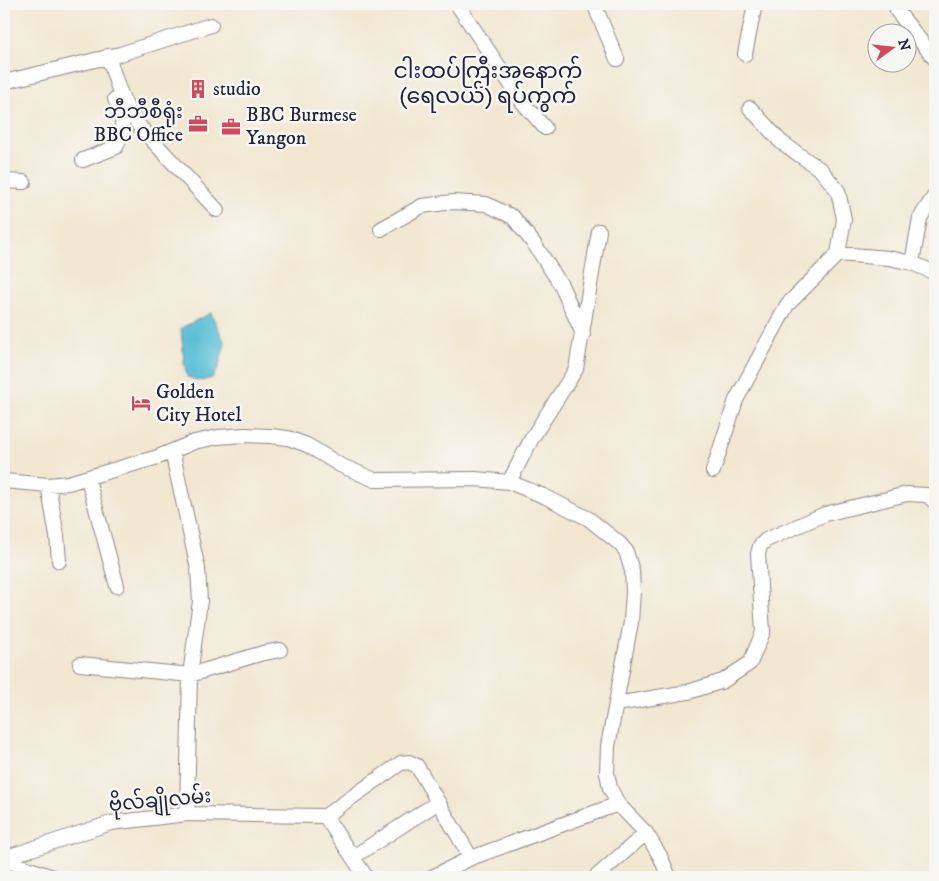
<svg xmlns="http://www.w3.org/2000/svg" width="939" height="881" viewBox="0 0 939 881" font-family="'IM FELL DW Pica','Noto Sans Myanmar',serif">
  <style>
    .water { fill: #59bfd6; stroke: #3e7088 }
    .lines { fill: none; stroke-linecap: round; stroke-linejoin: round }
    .street-casing { stroke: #8a8586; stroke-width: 16 }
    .street { stroke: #fff; stroke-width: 14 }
    .labels { text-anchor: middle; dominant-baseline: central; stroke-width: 5; stroke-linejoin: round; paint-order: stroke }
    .poi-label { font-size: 20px; fill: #22223b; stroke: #f6f6f2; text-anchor: start }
    .street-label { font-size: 20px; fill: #22223b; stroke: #f6f6f2 }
    .quarter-label { font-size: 22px; fill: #22223b; stroke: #f6f6f2 }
  </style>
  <rect width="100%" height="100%" fill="#f6f6f2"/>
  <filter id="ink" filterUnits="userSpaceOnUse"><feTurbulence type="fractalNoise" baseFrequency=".02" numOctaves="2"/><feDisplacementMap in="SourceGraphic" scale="10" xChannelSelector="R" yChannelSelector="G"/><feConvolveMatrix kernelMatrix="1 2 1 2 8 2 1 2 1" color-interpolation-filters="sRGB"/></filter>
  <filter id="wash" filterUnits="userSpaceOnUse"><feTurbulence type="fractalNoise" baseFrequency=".0096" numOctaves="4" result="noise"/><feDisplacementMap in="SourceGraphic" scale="20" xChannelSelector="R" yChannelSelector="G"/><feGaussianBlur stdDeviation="1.12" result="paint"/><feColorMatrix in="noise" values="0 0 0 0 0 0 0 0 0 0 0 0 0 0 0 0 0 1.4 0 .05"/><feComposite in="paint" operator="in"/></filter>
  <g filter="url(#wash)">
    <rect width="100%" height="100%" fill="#f2e8d2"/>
    <path class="water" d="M211,313L225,343L218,369L212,378L201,381L187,377L184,362L181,328Z"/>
  </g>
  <g filter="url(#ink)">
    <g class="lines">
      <g class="street-casing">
        <path id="street" d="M457,4L524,104L545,128
          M594,4L617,59
          M898,4L897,11L935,59
          M745,54L755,4
          M108,56L118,87L126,106L140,127L217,210
          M4,82L120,54L211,25
          M750,108L781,142L821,170L838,191L844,219L838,254L889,258L912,263L935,273
          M83,160L116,147C126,125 123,121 115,99
          M4,181L24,182
          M381,229L422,206L453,202L486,204L513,217L535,245L561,285L583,334
          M912,263L920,218L935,195
          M172,451L198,569L200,601L190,675L187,814
          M713,471L736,400L787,305L838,254
          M88,479L117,586
          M4,481L48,485L68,483L158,457L194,442L218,437L245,435L270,436L288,438L307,445L340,465L375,480L475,479L509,482L546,497L589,519L620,544L626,551L632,571L633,592L631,622L608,746L607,773L610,788L618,804L646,833L660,856L669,877
          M509,482L532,438L576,369L599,231
          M48,485L57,536L59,561
          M80,664L190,675L263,653L280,650
          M616,704L688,692L723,681L750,663L763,632L758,554L760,546L766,540L825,514L907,494L927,495L935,502
          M325,816L401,763L409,762L417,766L471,858
          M325,816L366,877
          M353,857L437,803
          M4,858L111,823L187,814L325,816
          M4,860L53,877
          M432,877L471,858L618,804
          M596,877L646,833"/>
      </g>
      <use href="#street" class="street"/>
    </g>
  </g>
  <defs>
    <g id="building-bare" transform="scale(1.5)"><path d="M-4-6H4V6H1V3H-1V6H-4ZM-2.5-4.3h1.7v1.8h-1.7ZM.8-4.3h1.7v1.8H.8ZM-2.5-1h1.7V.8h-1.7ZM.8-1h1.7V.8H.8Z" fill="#d1495b" stroke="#f6f6f2" stroke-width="2.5" paint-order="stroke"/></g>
    <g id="office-bare" transform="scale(1.5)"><path d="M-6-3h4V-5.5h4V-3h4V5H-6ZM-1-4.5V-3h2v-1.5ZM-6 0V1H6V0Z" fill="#d1495b" stroke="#f6f6f2" stroke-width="2.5" paint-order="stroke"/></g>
    <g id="hotel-bare" transform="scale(1.5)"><path d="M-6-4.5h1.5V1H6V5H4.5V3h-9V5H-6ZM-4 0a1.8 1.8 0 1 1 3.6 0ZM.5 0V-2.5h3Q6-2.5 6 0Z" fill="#d1495b" stroke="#f6f6f2" stroke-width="2.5" paint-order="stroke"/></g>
  </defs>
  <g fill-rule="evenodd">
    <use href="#building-bare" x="198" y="89"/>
    <use href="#office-bare" x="198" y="124"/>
    <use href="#office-bare" x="231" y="127"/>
    <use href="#hotel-bare" x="141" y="403"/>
  </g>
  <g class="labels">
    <g class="poi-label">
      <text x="213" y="89">studio</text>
      <text x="183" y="112" text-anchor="end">ဘီဘီစီရုံး<tspan x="183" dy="23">BBC Office</tspan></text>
      <text x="246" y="115">BBC Burmese<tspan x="246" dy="23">Yangon</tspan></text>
      <text x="156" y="392">Golden<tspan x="156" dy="23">City Hotel</tspan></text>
    </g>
    <g class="street-label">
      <text transform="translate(160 801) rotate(-5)">ဗိုလ်ချိုလမ်း</text>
    </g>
    <g class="quarter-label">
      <text x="488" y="71">ငါးထပ်ကြီးအနောက်<tspan x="488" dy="25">(ရေလယ်) ရပ်ကွက်</tspan></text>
    </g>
  </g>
  <rect width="939" height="881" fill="none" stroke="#f6f6f2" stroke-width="20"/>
  <g transform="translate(892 48) rotate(75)"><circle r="24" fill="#f6f6f2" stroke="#a1a1a9"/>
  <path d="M0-4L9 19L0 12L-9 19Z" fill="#d1495b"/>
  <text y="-8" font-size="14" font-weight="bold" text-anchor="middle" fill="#22223b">N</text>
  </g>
</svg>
